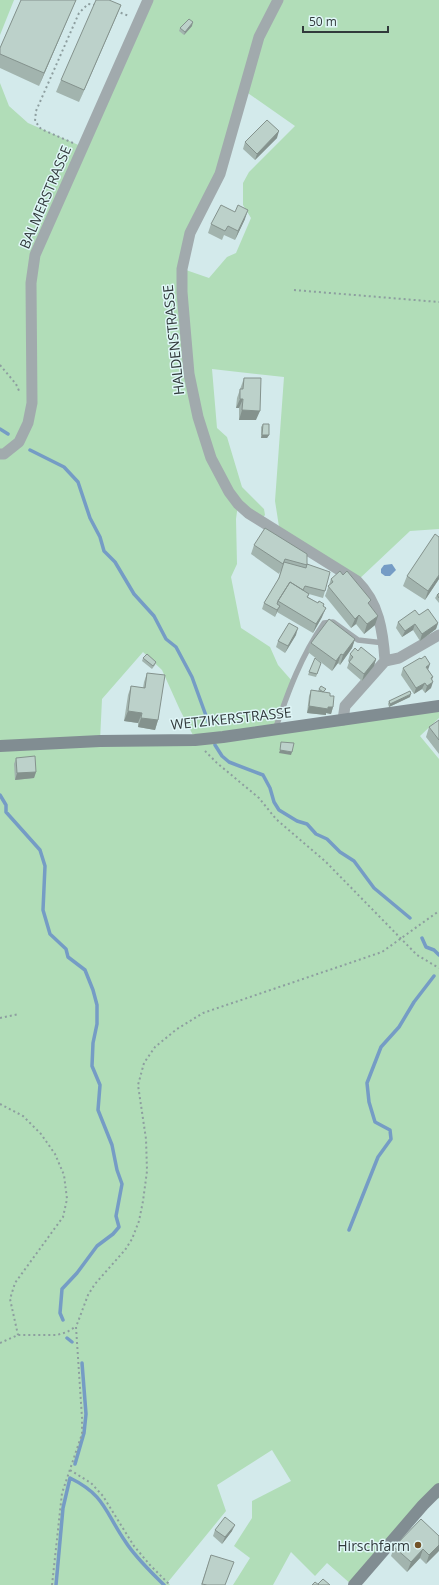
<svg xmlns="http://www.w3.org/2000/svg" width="439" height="1585" viewBox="0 0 439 1585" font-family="'Open Sans',sans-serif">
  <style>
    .green { fill: #b1ddb8; fill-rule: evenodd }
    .water { fill: #759cc5 }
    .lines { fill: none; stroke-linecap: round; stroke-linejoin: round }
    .stream { stroke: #759cc5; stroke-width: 3.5 }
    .path { stroke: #8d9e9f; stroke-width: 2; stroke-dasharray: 2 3; stroke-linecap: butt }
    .lane { stroke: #a1aaad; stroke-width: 5.5 }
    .street { stroke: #a1aaad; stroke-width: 11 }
    .secondary { stroke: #818d92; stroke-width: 12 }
    .wall { fill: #a2b4ae }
    .shaded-wall { fill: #84928d }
    .building { fill: #bcd1ca; stroke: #84928d }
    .poi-dot { fill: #725328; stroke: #e0f7f8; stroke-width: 1.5 }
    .labels { text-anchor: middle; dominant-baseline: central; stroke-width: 3; stroke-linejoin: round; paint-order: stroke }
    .street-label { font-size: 14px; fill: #313a3b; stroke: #e0f7f8 }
    .poi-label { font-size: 14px; fill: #313a3b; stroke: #e0f7f8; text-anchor: end }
  </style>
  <rect width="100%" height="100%" fill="#d3eaeb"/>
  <path class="green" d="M0,0H14L0,35Z
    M143,0H439V529L410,531L357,581L280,533L275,501L284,377L212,369L217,428L227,437L242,487L264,509L265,515L261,520L238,504L236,519L237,564L231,577L241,628L270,647L278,665L292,681L275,729L439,706V718L420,736L439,759V1499L434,1493L352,1585L327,1563L315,1576L291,1552L273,1585H233L250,1558L234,1546L252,1518V1501L291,1481L272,1450L217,1485L226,1511L168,1582L170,1585H0V83L9,106L28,123L83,147ZM245,91L295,126L249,172L243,183V205L251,218L236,253L227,257L209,278L183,269L190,233L220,174ZM143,652L162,670L180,710L195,739L100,741L102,699Z"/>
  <path class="water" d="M392,564L396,570L390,576H385L381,573V569L384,565Z"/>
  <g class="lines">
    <path class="stream" d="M0,429L8,434
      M30,450L64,467L78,482L90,518L100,537L104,551L115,562L134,594L154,616L166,639L176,647L192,677L209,724
      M215,745L222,756L229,762L263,775L270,788L274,802L279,810L297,821L307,824L316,834L327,839L340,852L354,861L374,888L410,918
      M0,795L6,805V812L40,850L45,866L43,910L50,934L66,949L68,957L85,970L93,990L97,1005V1024L93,1043L92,1066L100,1085L98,1110L112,1145L117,1170L122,1184L116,1216L119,1227L113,1234L97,1246L77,1273L62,1289L60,1313L63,1320
      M422,938L426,947L434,950L439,955
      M349,1230L378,1157L391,1139L390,1130L375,1122L369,1102L367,1083L381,1047L399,1027L414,1002L434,976
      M67,1338L72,1342
      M75,1464L84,1433L86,1414L82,1363
      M56,1585L63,1508L70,1478C105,1495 105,1512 125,1541C135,1557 150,1571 164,1585"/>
    <path class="path" d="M116,11L129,16
      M73,143L41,129L35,121L36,111L79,13L88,4L95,5
      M294,290L439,302
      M0,365L16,384L20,393
      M205,751L217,763L259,798L276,819L326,862L417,955L439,968
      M0,1018L19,1014
      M0,1104L23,1116L41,1134L55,1154L64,1175L67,1199L63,1217L15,1283L10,1299L18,1335
      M0,1343L18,1335H57L67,1332L75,1327
      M70,1470L91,1483L103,1496L134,1546L150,1565L170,1585
      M52,1585L62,1493L82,1434V1418L76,1327L88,1295L95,1284L125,1250L132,1239L139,1221L143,1201L147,1171L146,1139L138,1085L144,1063L155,1047L177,1029L203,1013L382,952L439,911"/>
    <path class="lane" d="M275,730C288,692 301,656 324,623L333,622L358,640L384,643"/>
    <path class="street" d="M278,0L259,37L220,174L190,233L182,269V292L189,374L198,417L211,458L229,492L238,504L248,513L357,581C379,603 383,631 385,661
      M0,454H4L19,442L28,423L32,403L31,283L35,255L148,0
      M343,720L345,706L385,661L399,658L439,635"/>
    <path class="secondary" d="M0,746L100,741L195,740L223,737L439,706
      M354,1585L423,1505L439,1489"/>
  </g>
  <path class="wall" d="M21,0H76L39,86L0,68V48Z
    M121,5L116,17L79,102L56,92L61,80Z
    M192,26L184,35L179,31L180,28Z
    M277,138L255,160L243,149L245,142Z
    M245,219L235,240L224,235L222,240L208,233L211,224Z
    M244,378L256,420H239V408H236L237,398Z
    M263,424L269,435L267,438H261V427Z
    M254,545L307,564L325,591L323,598L309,594L308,597L318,603L324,604L323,607L322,617L313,633L277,612L275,617L262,609L264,603L278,580L281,570L279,574L251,554Z
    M407,576L439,579L425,600L403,586Z
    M331,579L369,605L375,625L364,634L356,624L351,628L325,596Z
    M439,593V603L435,598L437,595Z
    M419,615L438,623L436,629L420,641L413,630L402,637L396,628L398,622Z
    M296,635L285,653L276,647L278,641Z
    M355,639L352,648L340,665L338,663L332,671L308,652L311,643Z
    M358,651L376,659L374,666L362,681L347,668L349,662L348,661L350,654Z
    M143,658L156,662L155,665L152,669L142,661Z
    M321,663L316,677L308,675L309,672Z
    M403,668L428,670L433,677L432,680L431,688L425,693L422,689L414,694L401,675Z
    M147,673L158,720L155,730L138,727V723L124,721L128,695L131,686L143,688L144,682Z
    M319,689H326L324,692L330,696L333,707L331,714L326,713V715L307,713L309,696L311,690L318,691Z
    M410,697L389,707L388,704L389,701Z
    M439,720V754L426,737L429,727Z
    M16,758L36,772L34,778L15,780L14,764Z
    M215,1530L232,1531L222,1544L213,1536Z
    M439,1536L426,1564L420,1558L407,1572L391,1556L394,1547Z
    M211,1555L225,1585H201Z"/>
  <path class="shaded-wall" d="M76,0L39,86L44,73Z
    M121,5L116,17L79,102L84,90Z
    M193,22L192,26L184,35L185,32Z
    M279,131L277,138L255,160L257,154Z
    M248,210L245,219L235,240L238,231Z
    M240,399H243L239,408H236Z
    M242,410L260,411L256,420H239Z
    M262,435H269L267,438H261Z
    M439,575V579L425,600L428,591Z
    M280,606L277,612L275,617L277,610Z
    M326,608L322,617L313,633L316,624Z
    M359,615L356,624L351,628L355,619Z
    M378,616L375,625L364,634L367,624Z
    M438,623L436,629L420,641L422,634Z
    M415,624L413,630L402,637L405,631Z
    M298,628L296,635L285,653L288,646Z
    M355,639L352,648L340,665L343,655Z
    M341,654L338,663L332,671L336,661Z
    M376,659L374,666L362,681L364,674Z
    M430,664L428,670L426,667Z
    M433,682L431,688L425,693L427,686Z
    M425,683L422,689L414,694L416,688Z
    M411,694L410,697L389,707L390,704Z
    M309,706L328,707H333L331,714L326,713V715L307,713Z
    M128,711L142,713L138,723L124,721Z
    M141,718L158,720L155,730L138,727Z
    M280,750L292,752L291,755L279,753Z
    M36,772L34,778L15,780L17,773Z
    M235,1525L232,1531L222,1544L225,1537Z
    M439,1545V1551L426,1564L429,1555Z
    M423,1549L420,1558L407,1572L411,1562Z"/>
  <path class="building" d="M21,0H76L44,73L0,54V48Z
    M96,0H109L121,5L84,90L61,80Z
    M189,19L193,22L185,32L180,28Z
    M267,120L279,131L257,154L245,142Z
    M221,205L235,212L238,205L248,210L238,231L228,226L225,231L211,224Z
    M244,378H261L260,411L242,410L243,399H240V389H243Z
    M263,424H269V435H262Z
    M265,528L307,554V565L285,559L283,564L254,545Z
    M435,534L439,537V575L428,591L407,576Z
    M284,562L306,568L307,564L330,572L325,591L305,586L303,590L290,582L278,601L277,604L280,606L277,610L264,603L279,578Z
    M340,571L343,575L347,571L371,600L368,603L378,616L367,624L359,615L355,619L328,586L333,582L331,579Z
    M290,582L309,594L307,597L318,603L319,601L324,604L323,606L326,608L316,624L278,601Z
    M439,593V598L437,595Z
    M428,609L438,623L422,634L415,624L405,631L398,622L415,610L419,615Z
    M329,619L355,639L343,655L341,654L336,661L311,643Z
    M289,623L298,628L288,646L278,641Z
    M361,647L376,659L364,674L349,662L353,657L350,654L355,648L358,651Z
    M147,654L156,662L153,666L143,658Z
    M425,656L430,664L426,667L433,677L431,678L433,682L427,686L425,683L416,688L403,668L420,658L421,659Z
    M315,658L321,663L317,674L309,672Z
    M147,673L165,675L158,720L141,718L142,713L128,711L131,686L145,688Z
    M321,686L326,689L323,692L319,689Z
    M311,690L330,693V696H334L333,707H328V709L309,706Z
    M410,691L411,694L390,704L389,701Z
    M439,720V740L429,727Z
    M281,742L294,743L292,752L280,750Z
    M35,756L36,772L17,773L16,758Z
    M225,1517L235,1525L225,1537L215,1530Z
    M421,1519L439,1536V1545L429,1555L423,1549L411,1562L394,1547Z
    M211,1555L234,1562L225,1585H207L202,1584Z
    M323,1579L330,1585H319L318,1584Z
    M315,1582L319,1585H312Z"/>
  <circle class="poi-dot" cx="418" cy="1545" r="4"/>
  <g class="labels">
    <g class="street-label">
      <text transform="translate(45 197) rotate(-67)">BALMERSTRASSE</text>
      <text transform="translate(173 340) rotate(-96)">HALDENSTRASSE</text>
      <text transform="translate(231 718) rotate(-6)">WETZIKERSTRASSE</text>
    </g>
    <g class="poi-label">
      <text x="410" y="1545">Hirschfarm</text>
    </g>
  </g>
  <path d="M303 26v6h85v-6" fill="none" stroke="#313a3b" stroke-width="2"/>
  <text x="309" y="26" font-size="12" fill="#313a3b" stroke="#e0f7f8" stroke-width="3" paint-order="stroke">50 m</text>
</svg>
